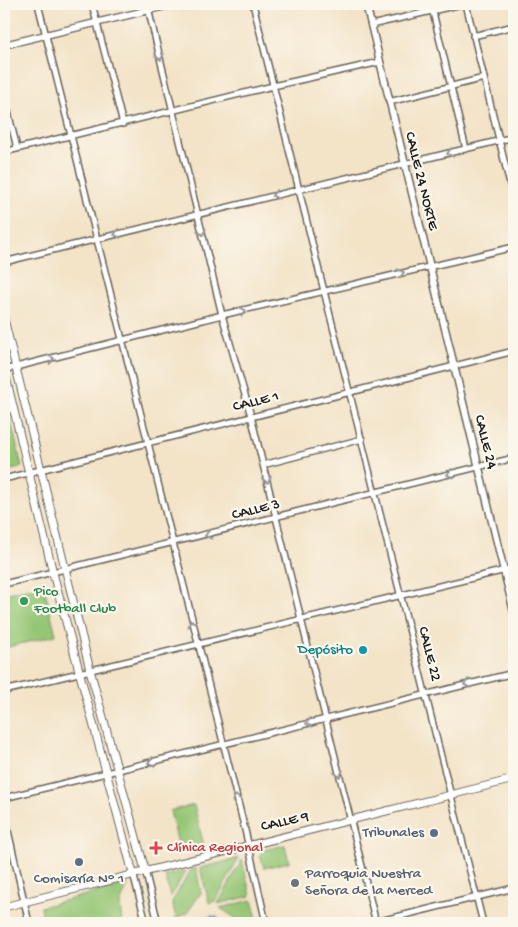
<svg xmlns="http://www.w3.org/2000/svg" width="518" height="927" viewBox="0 0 518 927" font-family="'Gochi Hand',sans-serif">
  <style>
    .green { fill: #95c675; stroke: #587148 }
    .water { fill: #67a3d8; stroke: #42607a }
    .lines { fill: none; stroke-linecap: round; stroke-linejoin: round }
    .minor-casing { stroke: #676258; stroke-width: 8 }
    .tertiary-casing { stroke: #676258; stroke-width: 9 }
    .secondary-casing { stroke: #676258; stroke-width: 9 }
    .minor { stroke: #fff; stroke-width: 5 }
    .tertiary { stroke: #fff; stroke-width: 6 }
    .secondary { stroke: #fff; stroke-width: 7 }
    .oneway { stroke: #999 }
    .leisure-dot { fill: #2e9e5b; stroke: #fbf7ec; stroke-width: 2 }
    .culture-dot { fill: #0f9aa8; stroke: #fbf7ec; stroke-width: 2 }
    .service-dot { fill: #5c6f8a; stroke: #fbf7ec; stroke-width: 2 }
    .health-dot { fill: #e0444e; stroke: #fbf7ec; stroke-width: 2 }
    .worship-dot { fill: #6b7280; stroke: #fbf7ec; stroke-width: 2 }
    .labels { text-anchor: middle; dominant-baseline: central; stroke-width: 4.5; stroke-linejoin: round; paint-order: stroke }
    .street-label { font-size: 15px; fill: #1c1c1c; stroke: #fbf7ec }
    .leisure-label { font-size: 15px; fill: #27864d; stroke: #fbf7ec; text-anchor: start }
    .culture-label { font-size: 15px; fill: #0d838f; stroke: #fbf7ec; text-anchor: end }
    .service-label { font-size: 15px; fill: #4e5e75; stroke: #fbf7ec; text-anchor: end }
    .health-label { font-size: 15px; fill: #be3a42; stroke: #fbf7ec; text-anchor: start }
    .worship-label { font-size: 15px; fill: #5b616d; stroke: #fbf7ec; text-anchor: start }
  </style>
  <rect width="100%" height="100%" fill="#fbf7ec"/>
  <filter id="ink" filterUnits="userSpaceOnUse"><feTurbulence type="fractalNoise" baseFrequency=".02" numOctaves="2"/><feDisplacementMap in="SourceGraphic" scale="10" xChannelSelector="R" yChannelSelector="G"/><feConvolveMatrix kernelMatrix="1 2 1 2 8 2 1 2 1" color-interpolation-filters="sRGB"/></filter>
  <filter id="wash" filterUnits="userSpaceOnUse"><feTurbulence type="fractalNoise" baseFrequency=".0096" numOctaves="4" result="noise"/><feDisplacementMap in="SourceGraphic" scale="20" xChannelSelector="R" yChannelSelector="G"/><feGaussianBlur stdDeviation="1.12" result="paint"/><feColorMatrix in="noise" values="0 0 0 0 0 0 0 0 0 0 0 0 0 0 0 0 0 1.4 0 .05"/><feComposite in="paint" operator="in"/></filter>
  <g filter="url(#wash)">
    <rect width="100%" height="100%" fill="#f3e3c7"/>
    <path class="green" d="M4,391L22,467L4,472Z
      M35,587L36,589L44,587L56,635L4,648V596L7,595V593Z
      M194,805L204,846L180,852L170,811Z
      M285,845L289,862L264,868L260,855L263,850Z
      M239,858L216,901L209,903L200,868Z
      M242,860L251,896L218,904Z
      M196,868L201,893L187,913L176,918L172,902L191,870Z
      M186,871L170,897L165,875Z
      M126,884L128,885L120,904L122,923H43L41,907Z
      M252,900L258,923H243L220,908Z"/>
    <path class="water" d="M212,916L217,917L221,923H204L206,918Z"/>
  </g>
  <g filter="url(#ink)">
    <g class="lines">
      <g class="minor-casing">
        <path id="minor" d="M38,4L245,830L266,923
          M92,4L123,124
          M147,4L222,315L251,416L376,923
          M253,4C327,311 408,616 483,923
          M431,4L466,149
          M466,4L514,201
          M371,25L462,4
          M473,36L514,26
          M4,96L17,148
          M389,102L484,78
          M4,152L273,86L380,62
          M4,262L514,137
          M4,370L222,315L514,247
          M263,465L362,439
          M4,479L514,351
          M4,584L514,458
          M4,691L514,568
          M4,798L514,673
          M4,813L29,923
          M145,870L158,923
          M133,873L146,923
          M372,923L514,888"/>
      </g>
      <g class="tertiary-casing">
        <path id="tertiary" d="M366,4L514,612
          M4,45L174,4"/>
      </g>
      <g class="secondary-casing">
        <path id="secondary" d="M4,319L90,670L145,870
          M4,369L53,573L133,873
          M4,907L514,779"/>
      </g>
      <use href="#minor" class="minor"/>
      <use href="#tertiary" class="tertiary"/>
      <use href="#secondary" class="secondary"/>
    </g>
    <defs><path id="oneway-chevron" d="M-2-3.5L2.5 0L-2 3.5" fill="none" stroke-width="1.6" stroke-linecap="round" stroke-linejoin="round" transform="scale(1.25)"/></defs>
    <g class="oneway">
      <use href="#oneway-chevron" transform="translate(160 57) rotate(76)"/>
      <use href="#oneway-chevron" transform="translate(450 153) rotate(166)"/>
      <use href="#oneway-chevron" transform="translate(275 195) rotate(166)"/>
      <use href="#oneway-chevron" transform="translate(202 232) rotate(77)"/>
      <use href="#oneway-chevron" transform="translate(117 234) rotate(166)"/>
      <use href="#oneway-chevron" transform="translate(401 273) rotate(-14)"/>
      <use href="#oneway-chevron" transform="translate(243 311) rotate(-13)"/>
      <use href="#oneway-chevron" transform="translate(51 359) rotate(-14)"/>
      <use href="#oneway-chevron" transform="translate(450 474) rotate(166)"/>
      <use href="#oneway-chevron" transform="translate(267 480) rotate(76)"/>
      <use href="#oneway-chevron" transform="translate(208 535) rotate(166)"/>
      <use href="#oneway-chevron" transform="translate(192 623) rotate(-104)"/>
      <use href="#oneway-chevron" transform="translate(467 684) rotate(166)"/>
      <use href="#oneway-chevron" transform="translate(309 723) rotate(166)"/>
      <use href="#oneway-chevron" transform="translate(151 762) rotate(166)"/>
      <use href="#oneway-chevron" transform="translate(339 774) rotate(76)"/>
      <use href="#oneway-chevron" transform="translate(236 798) rotate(-104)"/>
    </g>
  </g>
  <circle class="leisure-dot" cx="24" cy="601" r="5"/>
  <circle class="culture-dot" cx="363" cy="650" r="5"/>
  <g class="service-dot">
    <circle cx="434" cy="833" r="5"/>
    <circle cx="79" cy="862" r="5"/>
  </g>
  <path class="health-dot" d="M153.5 840.5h5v5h5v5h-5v5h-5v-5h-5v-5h5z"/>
  <circle class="worship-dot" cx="295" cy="883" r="5"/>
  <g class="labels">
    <g class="street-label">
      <text transform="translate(421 181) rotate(76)">CALLE 24 NORTE</text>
      <text transform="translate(256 402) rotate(-14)">CALLE 1</text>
      <text transform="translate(485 442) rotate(76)">CALLE 24</text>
      <text transform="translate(256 510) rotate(-14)">CALLE 3</text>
      <text transform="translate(429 654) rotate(76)">CALLE 22</text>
      <text transform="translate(285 822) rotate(-13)">CALLE 9</text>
    </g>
    <g class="leisure-label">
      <text x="34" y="592">Pico<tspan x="34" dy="17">Football Club</tspan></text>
    </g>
    <g class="culture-label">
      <text x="353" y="650">Depósito</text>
    </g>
    <g class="service-label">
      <text x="424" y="833">Tribunales</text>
      <text x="79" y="879" text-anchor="middle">Comisaría N° 1</text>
    </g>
    <g class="health-label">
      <text x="167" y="848">Clínica Regional</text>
    </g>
    <g class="worship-label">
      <text x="305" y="874">Parroquia Nuestra<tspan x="305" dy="17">Señora de la Merced</tspan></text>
    </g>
  </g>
  <rect width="518" height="927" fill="none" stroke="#fbf7ec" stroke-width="20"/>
</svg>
